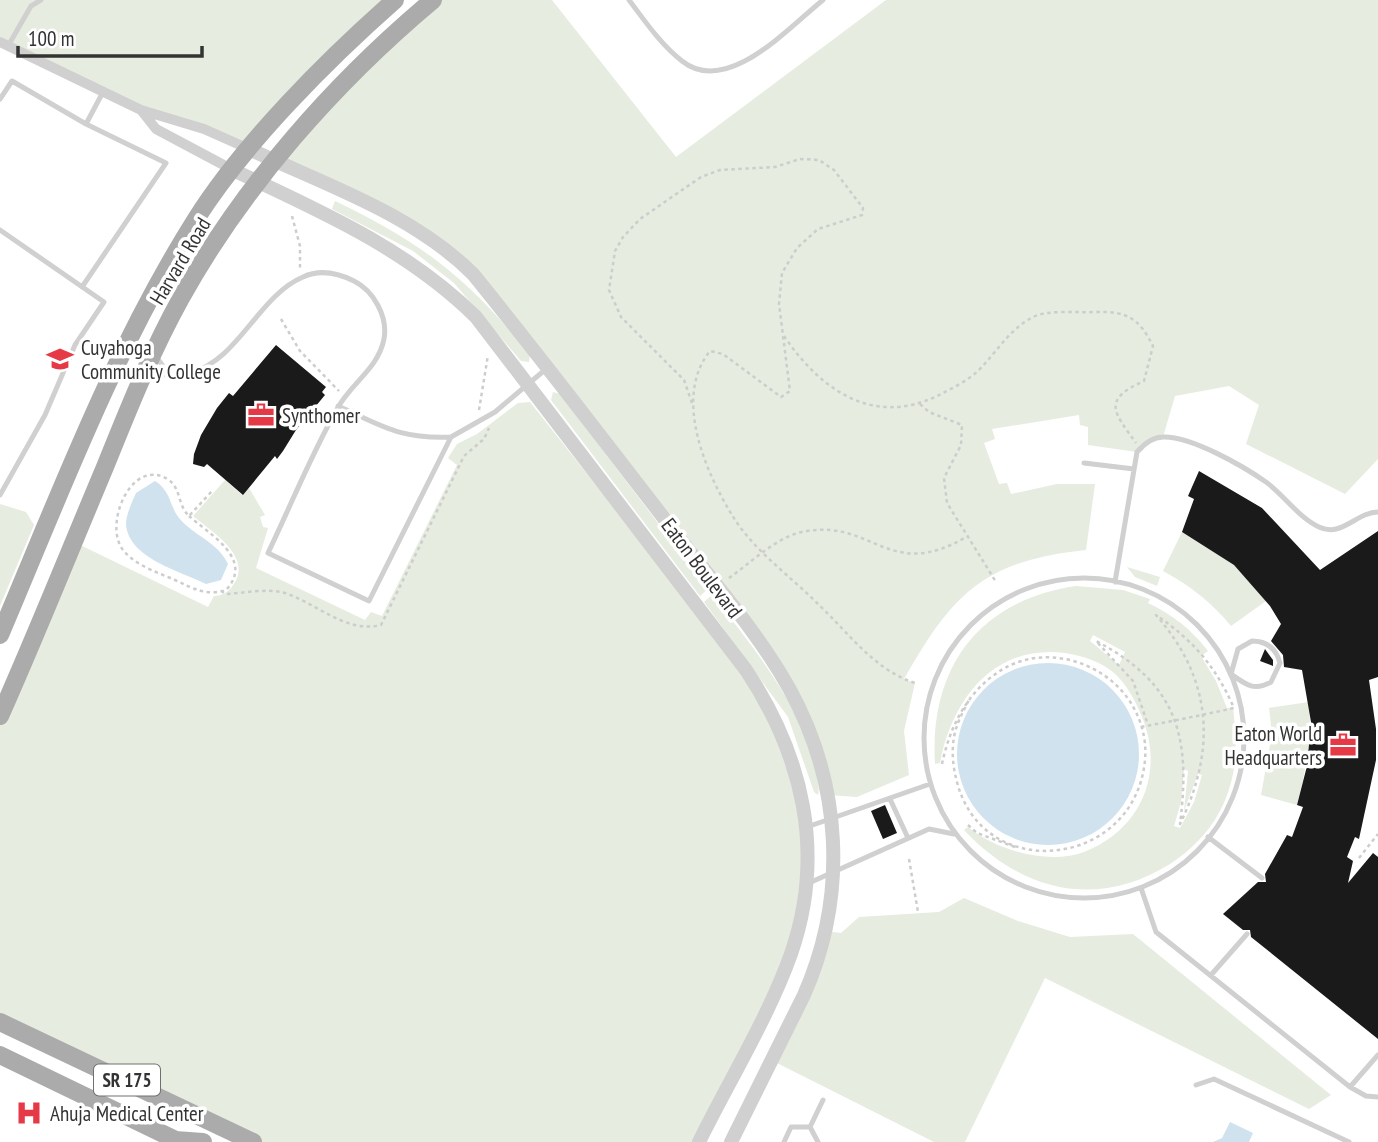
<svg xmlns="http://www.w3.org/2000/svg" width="1378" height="1142" viewBox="0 0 1378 1142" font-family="'PT Sans Narrow',sans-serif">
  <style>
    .green { fill: #e6ecdf; fill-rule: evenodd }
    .water { fill: #cfe2ee }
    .building { fill: #1a1a1a }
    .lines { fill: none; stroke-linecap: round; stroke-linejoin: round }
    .path { stroke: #cdcdcd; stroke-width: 2.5; stroke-dasharray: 3.5 3.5; stroke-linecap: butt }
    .service { stroke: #d0d0d0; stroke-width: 5 }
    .minor { stroke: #d0d0d0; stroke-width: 10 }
    .tertiary { stroke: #d0d0d0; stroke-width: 14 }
    .primary { stroke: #ababab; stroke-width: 18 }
    .labels { text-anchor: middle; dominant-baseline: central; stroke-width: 7; stroke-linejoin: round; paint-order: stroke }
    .shield { fill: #fff; stroke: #707070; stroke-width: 2 }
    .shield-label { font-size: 19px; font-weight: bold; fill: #333 }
    .street-label { font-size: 21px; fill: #333; stroke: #fff }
    .poi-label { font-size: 21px; fill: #333; stroke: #fff; text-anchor: start }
  </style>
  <rect width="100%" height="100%" fill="#fff"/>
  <path class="green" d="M0,0H395L249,149L141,110L0,42Z
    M433,0H552L676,157L886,0H1378V459L1345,494L1246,444L1259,405L1229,386L1175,396L1163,437L1146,441L1137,452L1088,445V427L1080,425L1079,415L992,429L995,439L984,443L999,484L1007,483L1011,494L1057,484H1095L1086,550C983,561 953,593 904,679L915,683L904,731L909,775L857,797L828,795L789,688L449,250L274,161Z
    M335,201C423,243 469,279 530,355L529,362L521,361L454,283L413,251L332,209Z
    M553,392L560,394L708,589L700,596L551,400Z
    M530,402L764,697L807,827L791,952L699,1142H253L0,1022V716L74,542L208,607L214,596C222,596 229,592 233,585C254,557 211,531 193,516L225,480L242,495L249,488L265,515L260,517L263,527L268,528L256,568L365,620L371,612L382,616L457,465L448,458L457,444L477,434L518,403Z
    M0,504L26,512L34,525L0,606Z
    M1182,532L1234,565L1266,601L1231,626C1211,602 1191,586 1163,571Z
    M1127,567L1160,577L1157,586L1135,577Z
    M1076,586L1123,590L1150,599L1148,603C1173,615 1191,629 1208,651L1201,656L1216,681L1227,708L1233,707C1236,733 1238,760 1230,786C1221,819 1198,846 1170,864C1097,910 1021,891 964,830L968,827C997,851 1049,865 1084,852C1141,830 1165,773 1142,717C1136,702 1126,683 1114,673C1100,661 1083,656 1065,653C994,644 952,699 940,763L935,764C929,668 979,600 1076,586ZM1093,635L1125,652L1119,665L1090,641ZM1184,769L1188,771L1184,811L1198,774L1202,775L1194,802L1180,828L1174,826L1181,802Z
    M712,595C753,647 800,703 815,769C817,777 820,787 818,795L814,792L788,717L704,602Z
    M1309,702C1312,738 1306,770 1297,805L1261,795L1272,734L1269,708Z
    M964,898L1018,921L1070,937L1133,934L1331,1095L1309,1109L1045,978L965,1142H934L771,1060L826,931L841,933L859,917L939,912Z"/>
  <path class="water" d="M155,481C171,491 169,505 179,518C194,536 218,542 228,564L221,580L206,584C180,571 128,558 126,524C126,515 132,502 136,493Z
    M957 754a91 91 0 1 1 182 0a91 91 0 1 1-182 0Z
    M1230,1122L1253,1133L1249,1142H1213L1222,1138Z"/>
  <path class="building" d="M276,345L326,387L322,392L325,395L296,430L283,451L277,459L275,456L243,495L207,464L204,467L193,464L194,454L201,435L217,408L229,393L233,396Z
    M1199,471L1262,508L1320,570L1378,531V677L1369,680L1376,729V760L1359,839L1355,837L1347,857L1353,861L1348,883L1373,853L1378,857V1039L1251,937L1250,930H1243L1223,914L1258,882H1266L1265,874L1287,835L1292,837L1303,807L1297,805L1307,766L1311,722L1302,670L1284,667L1283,655L1271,641L1281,624L1270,606L1234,565L1182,532L1194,499L1188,496Z
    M1265,649L1273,660V666L1260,661Z
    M885,805L897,833L883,839L871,811Z"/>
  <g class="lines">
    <path class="path" d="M292,216L300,246V268
      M281,319L300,351L339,391
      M784,336C820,389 872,427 937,396C951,389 967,381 978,371C996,353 1008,331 1031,318C1047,309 1076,313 1095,312C1127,311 1139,318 1153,346L1144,381C1102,400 1113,411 1136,443
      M692,403L684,380L621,317L609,290L615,251L623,237L640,219L701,177L720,170L775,167L800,159L819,160L834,170L863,208L862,215L818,229L797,248L782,273L779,304L790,391L781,397L723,354L710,351C673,397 705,471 732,515C753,550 789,575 817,603C848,632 874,670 915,683
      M920,404L929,412L962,425L961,445L944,478L947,503L996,582
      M479,410L488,355
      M189,516C209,534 255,559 226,590C206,596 194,589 175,580C159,573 131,564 121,547C105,520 133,456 169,480C181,489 178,506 189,516L213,490
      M729,578C752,562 778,535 807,531C873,520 890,582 966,537
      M221,591L226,594C244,593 268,588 285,593C316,603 347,634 381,625L464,456L484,439L489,428
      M1141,727C1172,721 1203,715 1234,708C1216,667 1194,641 1156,615C1212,679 1217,748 1180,824C1191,737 1178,684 1096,641L1133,681L1148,725
      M942,764C949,730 965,696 994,675C1037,642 1100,658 1129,700C1141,718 1147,739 1145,760C1135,869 980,886 956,778C952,762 951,742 957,726C960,716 966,707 970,697
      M968,825L977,833L1015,847
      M1359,858L1378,834
      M909,859L918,912"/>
    <path class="service" d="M629,0C645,21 661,45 682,61C727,97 789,27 823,0
      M8,46L31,6L41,0
      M0,99L12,81L86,124L103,92
      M0,230L104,302L75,345L45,415L0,495
      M82,287L166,163L86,124
      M155,355L168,373
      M148,376C162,373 177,377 190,373C239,360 258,296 303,277C320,269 338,273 354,281C374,291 388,317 384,339C378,369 351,383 337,409C311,455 291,505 268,553L369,601L451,437L495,412L546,369
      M338,406C383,426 399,439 451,437
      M1084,463L1134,469
      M924 738a160 160 0 1 1 320 0a160 160 0 1 1-320 0Z
      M1115,582L1137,452C1144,444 1152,437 1163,437C1191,436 1243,466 1266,482C1284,495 1299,518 1319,527C1341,538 1357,512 1378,512
      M1252,641C1267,641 1276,648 1280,663L1271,682C1254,692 1245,684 1231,674L1238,649Z
      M890,799L908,838
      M807,827L930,784
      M1208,837L1262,878
      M809,883L929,829L954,834
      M1141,888L1156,932L1350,1087L1366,1096L1378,1097
      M1211,975L1247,934
      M1196,1085L1214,1079L1349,1142
      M1350,1087L1378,1055
      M810,1127L818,1142
      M784,1142L791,1127H810L823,1100"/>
    <path class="minor" d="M0,42L141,110L204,129L249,149
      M141,110L156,129L233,170"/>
    <path class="tertiary" d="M249,149C326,185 413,214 473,274C538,354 600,435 663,517C705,573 755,627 789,688C842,784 848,895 804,995L731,1142
      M233,170C320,211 406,248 476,317L746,670C803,756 826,853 791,954C768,1018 729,1081 699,1142"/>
    <path class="primary" d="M0,635C60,494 114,349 196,219C244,143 328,59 395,0
      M0,716C37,633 70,550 105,467C128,410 151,352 181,298C243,186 335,82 433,0
      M0,1022L253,1142
      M0,1055L180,1142
      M175,1140L203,1142"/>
  </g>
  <defs>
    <g id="university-bare" transform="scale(2.1)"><path d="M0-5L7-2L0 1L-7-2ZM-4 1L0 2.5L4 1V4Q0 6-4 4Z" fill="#e63946" stroke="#fff" stroke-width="2.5" paint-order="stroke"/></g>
    <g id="office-bare" transform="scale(2.1)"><path d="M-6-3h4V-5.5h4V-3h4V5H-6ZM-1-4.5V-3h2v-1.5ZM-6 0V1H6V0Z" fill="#e63946" stroke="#fff" stroke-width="2.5" paint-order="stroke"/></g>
    <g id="hospital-bare" transform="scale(2.1)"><path d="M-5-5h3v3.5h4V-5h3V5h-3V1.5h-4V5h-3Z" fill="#e63946" stroke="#fff" stroke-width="2.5" paint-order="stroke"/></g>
  </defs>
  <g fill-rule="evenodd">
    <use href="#university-bare" x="60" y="359"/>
    <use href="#office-bare" x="261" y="415"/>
    <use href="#office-bare" x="1343" y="745"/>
    <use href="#hospital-bare" x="29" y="1113"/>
  </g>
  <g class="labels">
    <rect class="shield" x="94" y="1064.5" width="66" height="31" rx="5"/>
    <g class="shield-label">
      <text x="127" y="1080">SR 175</text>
    </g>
    <g class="street-label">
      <text transform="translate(180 261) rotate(-59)">Harvard Road</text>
      <text transform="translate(702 568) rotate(53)">Eaton Boulevard</text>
    </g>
    <g class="poi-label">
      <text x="81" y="347">Cuyahoga<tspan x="81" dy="24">Community College</tspan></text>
      <text x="282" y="415">Synthomer</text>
      <text x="1322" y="733" text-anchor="end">Eaton World<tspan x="1322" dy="24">Headquarters</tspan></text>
      <text x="50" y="1113">Ahuja Medical Center</text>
    </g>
  </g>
  <path d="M18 46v10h184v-10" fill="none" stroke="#333333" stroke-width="3.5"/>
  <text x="28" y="46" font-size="21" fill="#333333" stroke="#ffffff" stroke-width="5" paint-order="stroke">100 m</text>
</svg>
